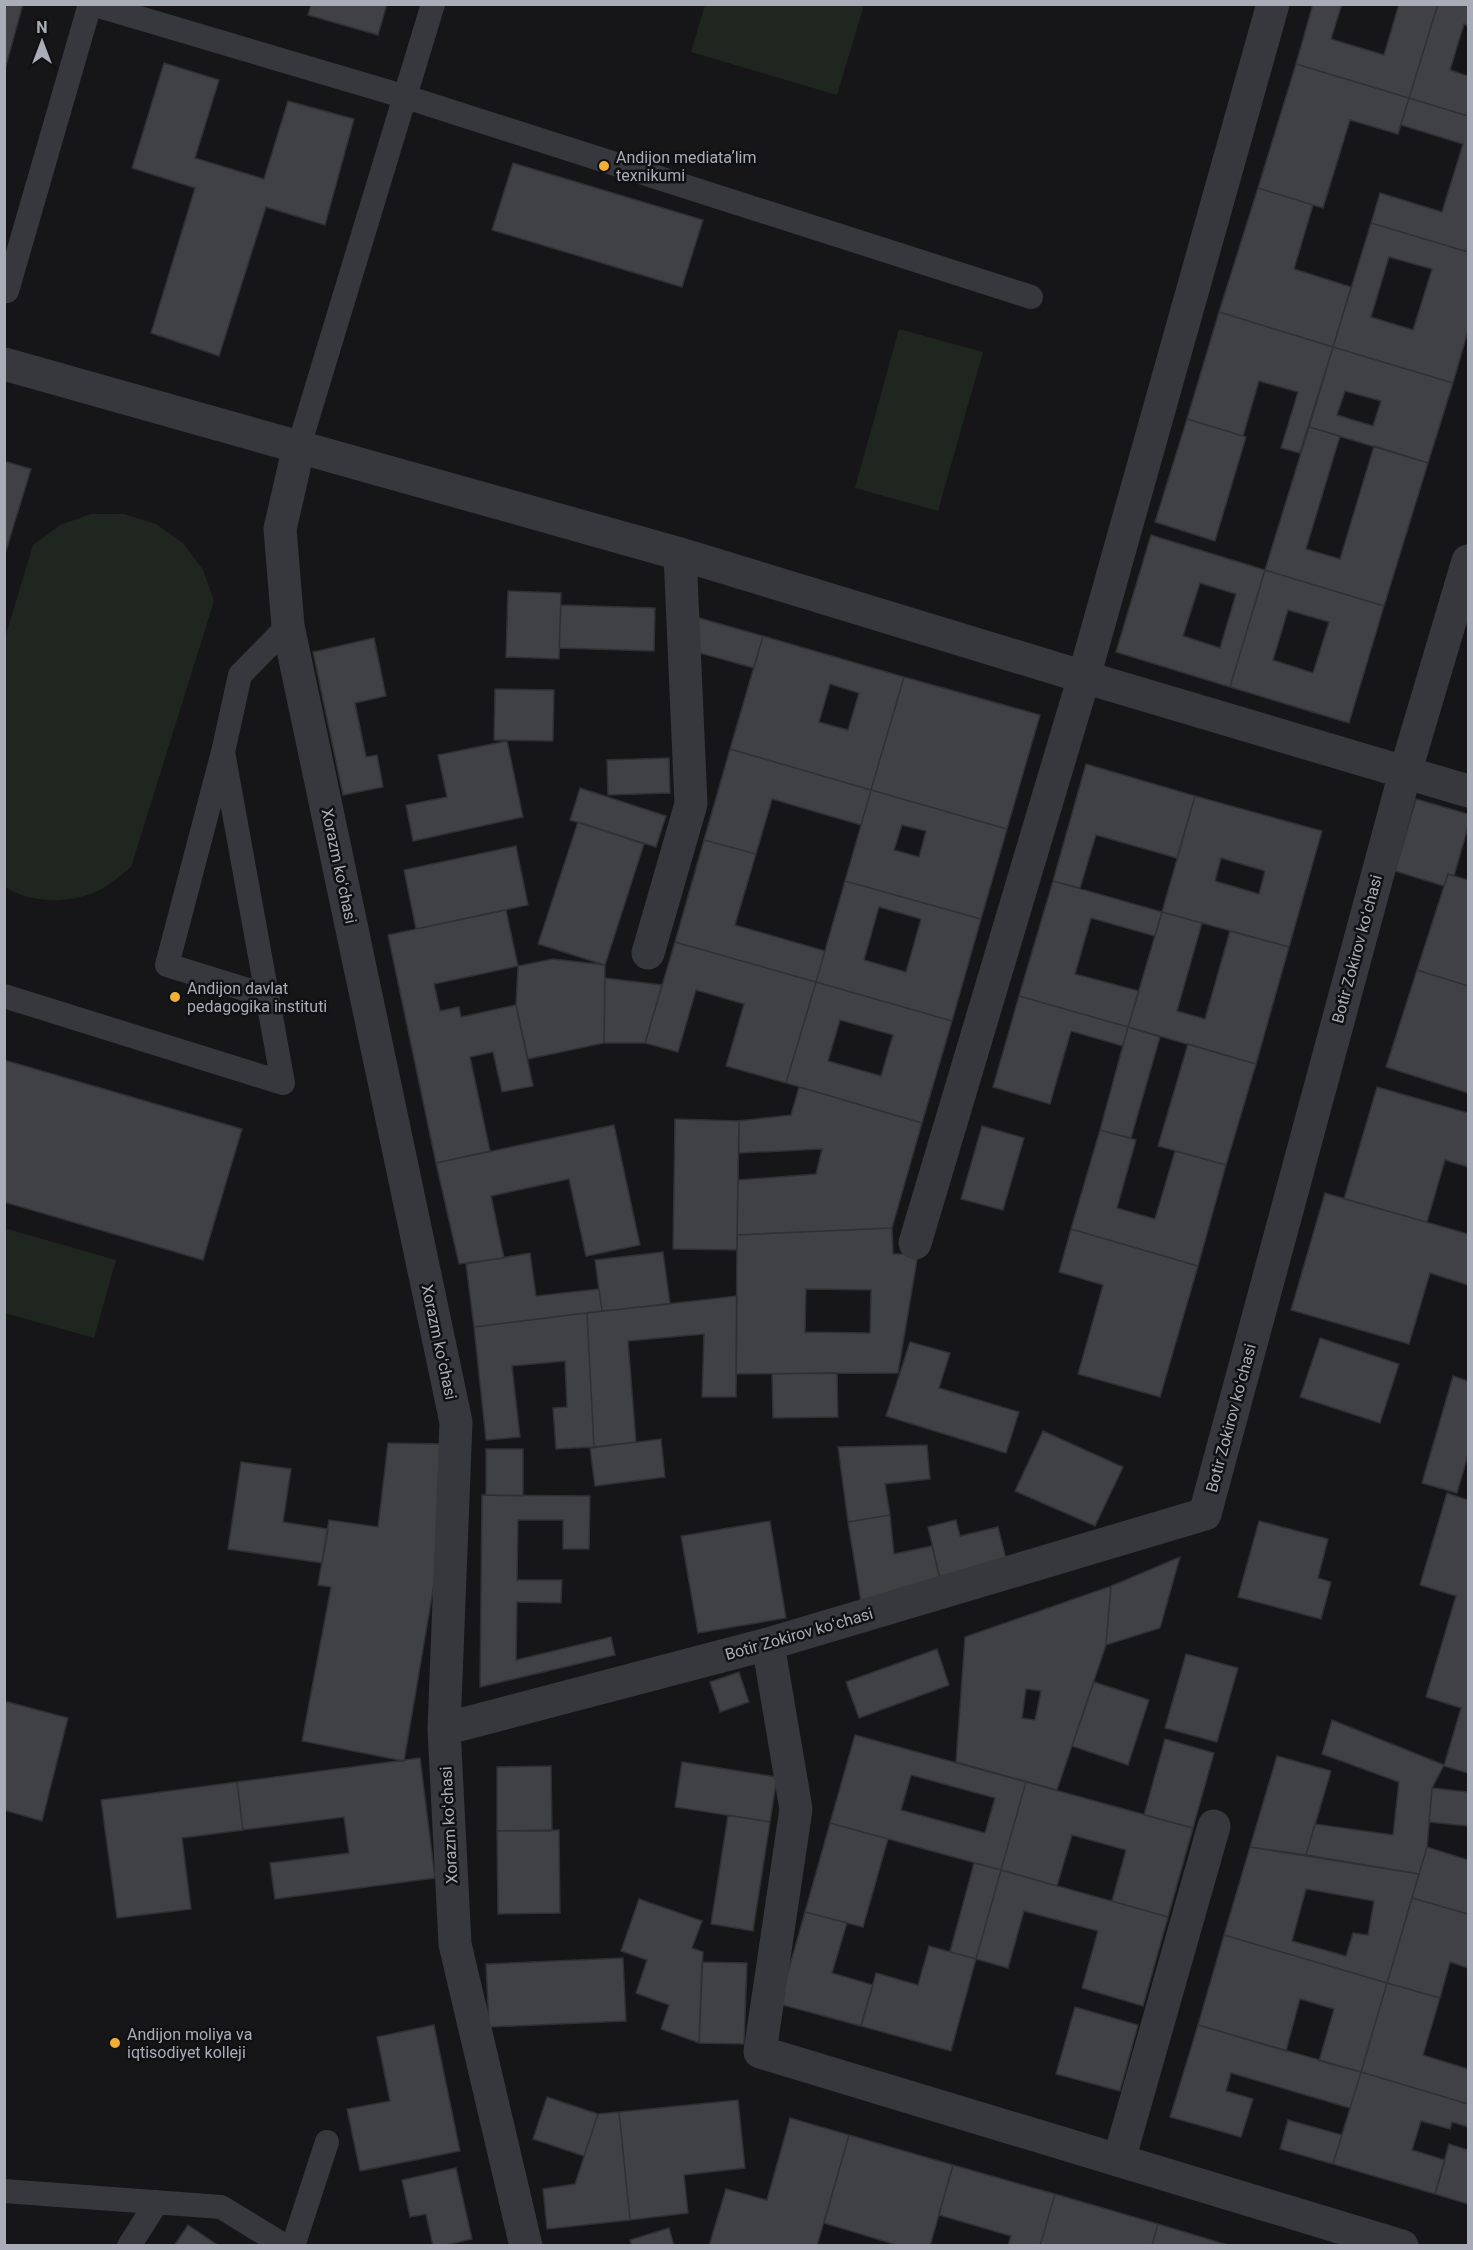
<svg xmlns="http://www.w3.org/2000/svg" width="1473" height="2250" viewBox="0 0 1473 2250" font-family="Roboto,sans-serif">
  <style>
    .green { fill: #1e261f }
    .building { fill: #404145; stroke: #303034; stroke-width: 1.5; fill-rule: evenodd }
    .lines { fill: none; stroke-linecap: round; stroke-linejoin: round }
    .lane { stroke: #37383d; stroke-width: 24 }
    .street { stroke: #37383d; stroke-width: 33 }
    .poi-dot { fill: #f2b134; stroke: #111113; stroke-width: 2 }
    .labels { text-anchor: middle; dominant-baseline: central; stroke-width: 5; stroke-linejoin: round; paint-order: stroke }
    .poi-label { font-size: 16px; fill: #a8adb8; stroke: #111113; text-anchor: start }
    .street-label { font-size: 16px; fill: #a8adb8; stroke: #111113 }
  </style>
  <rect width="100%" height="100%" fill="#161618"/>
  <path class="green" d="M705,5H864L837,95L691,52Z
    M899,329L983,352L938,511L855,488Z
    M91,514H124L156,524L183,543L203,570L214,601L131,867C123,873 114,882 105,887C77,904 32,905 5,887V638L33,545L60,525Z
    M4,1228L116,1260L94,1338L5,1313Z"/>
  <path class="building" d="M4,4H23L4,73Z
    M311,4H387L378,35L308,15Z
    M1313,4H1342L1331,39L1384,55L1399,4H1438L1409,98L1296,64Z
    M1438,4H1468V26L1464,24L1450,70L1468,76V116L1409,98Z
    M164,63L219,80L195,158L264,179L288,101L354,119L325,225L266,207L219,356L151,333L195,188L132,168Z
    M1296,64L1409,98L1398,134L1350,120L1323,208L1258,188Z
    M1409,98L1468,116V252L1371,223L1380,193L1442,212L1463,144L1401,125Z
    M513,163L703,220L682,287L492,230Z
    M1258,188L1313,205L1294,269L1351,287L1333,347L1219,312Z
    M1371,223L1468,252V331L1453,383L1333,347ZM1389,257L1432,269L1413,330L1371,317Z
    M1219,312L1333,347L1300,453L1281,448L1298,392L1259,381L1243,436L1187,419Z
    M1333,347L1453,383L1428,463L1309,427ZM1345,391L1381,401L1373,426L1337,415Z
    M1187,419L1246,437L1215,541L1155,522Z
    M1309,427L1340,436L1306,549L1340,559L1374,446L1428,463L1384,606L1265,570Z
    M4,461L31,469L4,557Z
    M1151,535L1265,570L1230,687L1116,652ZM1200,583L1236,594L1220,648L1183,636Z
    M1265,570L1384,606L1349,723L1230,687ZM1288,610L1329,622L1313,673L1273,660Z
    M508,591L561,593L559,659L506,657Z
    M561,605L655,608L654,651L559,648Z
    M692,616L763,636L754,668L696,652Z
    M763,636L904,677L871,790L730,749ZM830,684L859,693L848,730L819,722Z
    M374,638L386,696L355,703L366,757L377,755L383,787L343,795L313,652Z
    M904,677L1040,715L1007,829L871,790Z
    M495,689L554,690L553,741L494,740Z
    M507,741L523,817L413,841L406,805L447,797L438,755Z
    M730,749L871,790L861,825L772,799L756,854L704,840Z
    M669,758L670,793L608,795L607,760Z
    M1086,764L1195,796L1177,858L1096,835L1080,888L1053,881Z
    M580,788L666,816L656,847L570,820Z
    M871,790L1007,829L981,919L845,881ZM902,825L926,831L919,857L894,850Z
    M1195,796L1322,831L1289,947L1162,912ZM1221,858L1265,871L1259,894L1215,881Z
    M1416,799L1468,814V827L1454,876L1448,874L1444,886L1395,871Z
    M578,822L644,844L605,965L538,944Z
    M704,840L756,854L735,925L825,951L816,982L675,942Z
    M516,846L528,905L416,929L404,870Z
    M1448,874L1468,880V986L1417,970Z
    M845,881L981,919L952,1021L816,982ZM879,907L921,919L906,972L864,960Z
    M1053,881L1162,912L1155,936L1091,918L1075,974L1139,991L1128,1027L1019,996Z
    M506,910L518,966L434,984L440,1011L459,1007L461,1017L516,1005L533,1086L502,1092L493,1052L470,1057L490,1151L436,1163L388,935Z
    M1162,912L1202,923L1177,1011L1205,1019L1230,931L1289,947L1256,1064L1128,1027Z
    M675,942L816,982L786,1083L726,1066L744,1004L696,990L678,1052L645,1043Z
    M553,959L605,965L604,1043L528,1059L516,1005L518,966Z
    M1417,970L1468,986V1093L1386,1067Z
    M605,978L662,985L645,1043H604Z
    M816,982L952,1021L922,1123L786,1083ZM840,1020L893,1035L881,1076L828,1061Z
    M1019,996L1128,1027L1123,1046L1071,1031L1050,1104L993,1087Z
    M1128,1027L1160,1037L1131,1138L1100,1130Z
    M1188,1044L1256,1064L1226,1165L1158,1146Z
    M4,1060L242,1129L203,1260L4,1202Z
    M799,1087L922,1123L892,1228L737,1235L738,1180L816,1174L822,1149L739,1153V1121L791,1115Z
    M1377,1087L1468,1113V1167L1445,1160L1427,1222L1344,1199Z
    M675,1119L739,1121L737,1250L673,1249Z
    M614,1125L640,1245L586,1256L569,1179L491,1196L504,1258L459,1264L436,1163Z
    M982,1126L1024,1138L1003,1210L961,1199Z
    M1100,1130L1136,1140L1117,1208L1155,1219L1175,1151L1226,1165L1198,1266L1071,1229Z
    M1325,1193L1468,1234V1285L1430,1273L1409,1344L1291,1310Z
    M892,1228L893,1254H918L898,1373L736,1374L737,1235ZM806,1289L871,1290L870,1333L805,1332Z
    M1071,1229L1198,1266L1160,1397L1078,1374L1103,1285L1059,1272Z
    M663,1252L670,1304L602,1311L595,1260Z
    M530,1253L536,1296L599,1289L602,1311L474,1327L466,1264Z
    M737,1296L736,1397H702L704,1334L628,1341L636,1442L594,1447L587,1313Z
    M587,1313L594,1447L556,1449L553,1408L567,1407L565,1361L512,1366L520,1437L486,1440L474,1327Z
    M1320,1338L1399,1364L1380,1423L1300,1397Z
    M910,1342L950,1353L939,1388L1019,1412L1006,1453L886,1416Z
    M837,1373L838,1417L773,1418L772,1374Z
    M1453,1376L1468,1381V1455L1457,1493L1422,1483Z
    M1043,1431L1123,1467L1095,1526L1015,1491Z
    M661,1439L665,1477L595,1486L590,1448Z
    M388,1443L443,1444L437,1567L404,1761L302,1741L331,1587L318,1585L329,1520L378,1527Z
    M927,1445L930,1479L885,1484L890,1515L848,1522L838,1447Z
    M486,1449H523V1496L486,1495Z
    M241,1462L291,1469L283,1522L328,1529L322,1563L228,1549Z
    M1447,1493L1468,1500V1773L1444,1766L1461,1708L1426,1697L1456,1596L1420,1585Z
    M482,1495L590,1496L589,1549H563V1520H518L517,1580H562L561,1603L517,1602L516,1660L611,1637L615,1655L480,1687Z
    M890,1515L894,1554L932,1546L941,1583L861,1602L848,1522Z
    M956,1520L960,1536L998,1527L1008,1567L941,1583L928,1527Z
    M770,1521L786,1618L698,1633L681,1536Z
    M1259,1521L1328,1539L1318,1578L1331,1582L1321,1619L1238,1597Z
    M1180,1557L1160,1628L1106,1645L1111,1586Z
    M1111,1586L1106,1645L1057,1790L956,1762L965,1637ZM1026,1689L1041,1691L1035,1720L1022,1718Z
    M937,1649L949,1685L859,1718L846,1682Z
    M1186,1654L1238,1668L1217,1742L1165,1728Z
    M739,1672L749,1702L720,1712L710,1682Z
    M1094,1682L1149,1700L1128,1765L1072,1746Z
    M4,1701L68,1718L42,1821L4,1810Z
    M1332,1720L1444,1765L1432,1788L1427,1847L1419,1874L1306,1855L1315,1824L1393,1835L1399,1782L1322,1754Z
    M855,1735L1026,1782L1001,1870L830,1823ZM911,1775L995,1798L985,1833L901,1810Z
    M1165,1739L1214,1753L1193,1828L1144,1815Z
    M1277,1756L1331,1771L1306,1855L1250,1847Z
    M420,1758L435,1878L275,1899L270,1863L349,1853L344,1817L243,1830L237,1782Z
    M682,1762L777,1777L770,1822L675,1807Z
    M551,1766L552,1831H497V1767Z
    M237,1782L243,1830L182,1838L191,1909L117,1918L101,1800Z
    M1026,1782L1193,1828L1168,1917L1112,1901L1126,1850L1072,1835L1057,1886L1001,1870Z
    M1432,1788L1468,1792V1826L1429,1822Z
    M728,1815L770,1822L753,1931L711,1924Z
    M830,1823L888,1839L863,1927L805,1912Z
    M559,1830L560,1913L498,1914L497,1831Z
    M1250,1847L1419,1874L1387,1983L1224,1935ZM1306,1889L1374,1901L1368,1935L1353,1933L1346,1956L1292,1941Z
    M1427,1847L1468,1860V1914L1412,1898Z
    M974,1863L1001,1870L976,1959L950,1952Z
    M1001,1870L1168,1917L1143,2006L1082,1988L1098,1931L1024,1911L1008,1968L976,1959Z
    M1412,1898L1468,1914V1968L1450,1962L1440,1998L1387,1983Z
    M639,1899L702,1921L692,1948L703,1952L699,2043L661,2029L669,2005L636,1993L647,1960L621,1951Z
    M805,1912L847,1923L832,1973L873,1985L861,2026L779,2004Z
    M1224,1935L1387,1983L1361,2072L1319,2061L1334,2009L1300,1999L1286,2051L1198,2025Z
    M929,1946L976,1959L951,2051L861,2026L876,1973L918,1985Z
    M623,1958L626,2021L489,2027L486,1964Z
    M702,1962L747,1963L744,2044L699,2043Z
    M1387,1983L1440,1998L1423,2055L1468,2069V2104L1361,2072Z
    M1075,2007L1138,2025L1120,2091L1056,2074Z
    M434,2025L460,2151L360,2171L347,2109L390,2101L377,2037Z
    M1198,2025L1361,2072L1350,2108L1231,2073L1226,2091L1253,2099L1241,2137L1170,2117Z
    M1361,2072L1468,2104V2127L1452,2122L1450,2129L1421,2121L1412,2150L1445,2160L1435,2194L1333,2164Z
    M547,2097L598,2114L584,2156L533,2139Z
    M738,2100L745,2168L684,2175L688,2213L630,2220L619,2112Z
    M619,2112L630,2220L547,2229L543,2189L575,2184L598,2114Z
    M790,2118L849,2135L817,2246H709L726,2189L767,2200Z
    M1288,2120L1342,2135L1333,2164L1280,2149Z
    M849,2135L953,2165L930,2246H900L824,2223Z
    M1449,2144L1468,2150V2204L1435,2194Z
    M953,2165L1055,2194L1040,2246H1008L1011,2236L939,2215Z
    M456,2168L472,2239L442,2246H433L426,2214L410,2217L402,2180Z
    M1055,2194L1158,2224L1152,2246H1040Z
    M1158,2224L1231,2246H1152Z
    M188,2225L219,2246H174Z
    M669,2228L674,2246H632L630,2240Z"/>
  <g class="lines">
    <path class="lane" d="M92,4L406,97L1031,297
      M7,291L90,4
      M299,446L433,4
      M223,752L240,675L288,626
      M4,996L283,1083L223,752L167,965L267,996
      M4,2191L221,2207L285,2246
      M129,2246L157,2202
      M293,2246L327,2142"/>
    <path class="street" d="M4,364L680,554L1084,677L1468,791
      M299,446L280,529L288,626L456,1422L444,1729L455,1944L526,2246
      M648,953L691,804L680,554
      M915,1243L1084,677L1273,4
      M768,1644L796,1809L760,2052L1402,2246
      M444,1729L768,1644L1205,1514L1405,773L1468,561
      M1119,2160L1214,1826"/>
  </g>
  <g class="poi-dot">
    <circle cx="604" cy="166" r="6"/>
    <circle cx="175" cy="997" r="6"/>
    <circle cx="115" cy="2043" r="6"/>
  </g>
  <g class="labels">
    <g class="poi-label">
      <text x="616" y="157">Andijon mediataʼlim<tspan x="616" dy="18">texnikumi</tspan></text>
      <text x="187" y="988">Andijon davlat<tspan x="187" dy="18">pedagogika instituti</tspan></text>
      <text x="127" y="2034">Andijon moliya va<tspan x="127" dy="18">iqtisodiyet kolleji</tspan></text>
    </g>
    <g class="street-label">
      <text transform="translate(339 866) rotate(78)">Xorazm koʻchasi</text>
      <text transform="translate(1357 949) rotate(-75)">Botir Zokirov koʻchasi</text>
      <text transform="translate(439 1342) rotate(78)">Xorazm koʻchasi</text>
      <text transform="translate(1231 1418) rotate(-75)">Botir Zokirov koʻchasi</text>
      <text transform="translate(799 1634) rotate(-16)">Botir Zokirov koʻchasi</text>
      <text transform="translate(449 1825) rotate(-93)">Xorazm koʻchasi</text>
    </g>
  </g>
  <rect width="1473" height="2250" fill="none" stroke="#a8adb8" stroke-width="12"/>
  <g transform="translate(42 42)" stroke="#111113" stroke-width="4.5" paint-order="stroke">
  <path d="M0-4.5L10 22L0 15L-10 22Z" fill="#a8adb8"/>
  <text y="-9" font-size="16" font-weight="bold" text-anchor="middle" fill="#a8adb8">N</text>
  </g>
</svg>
